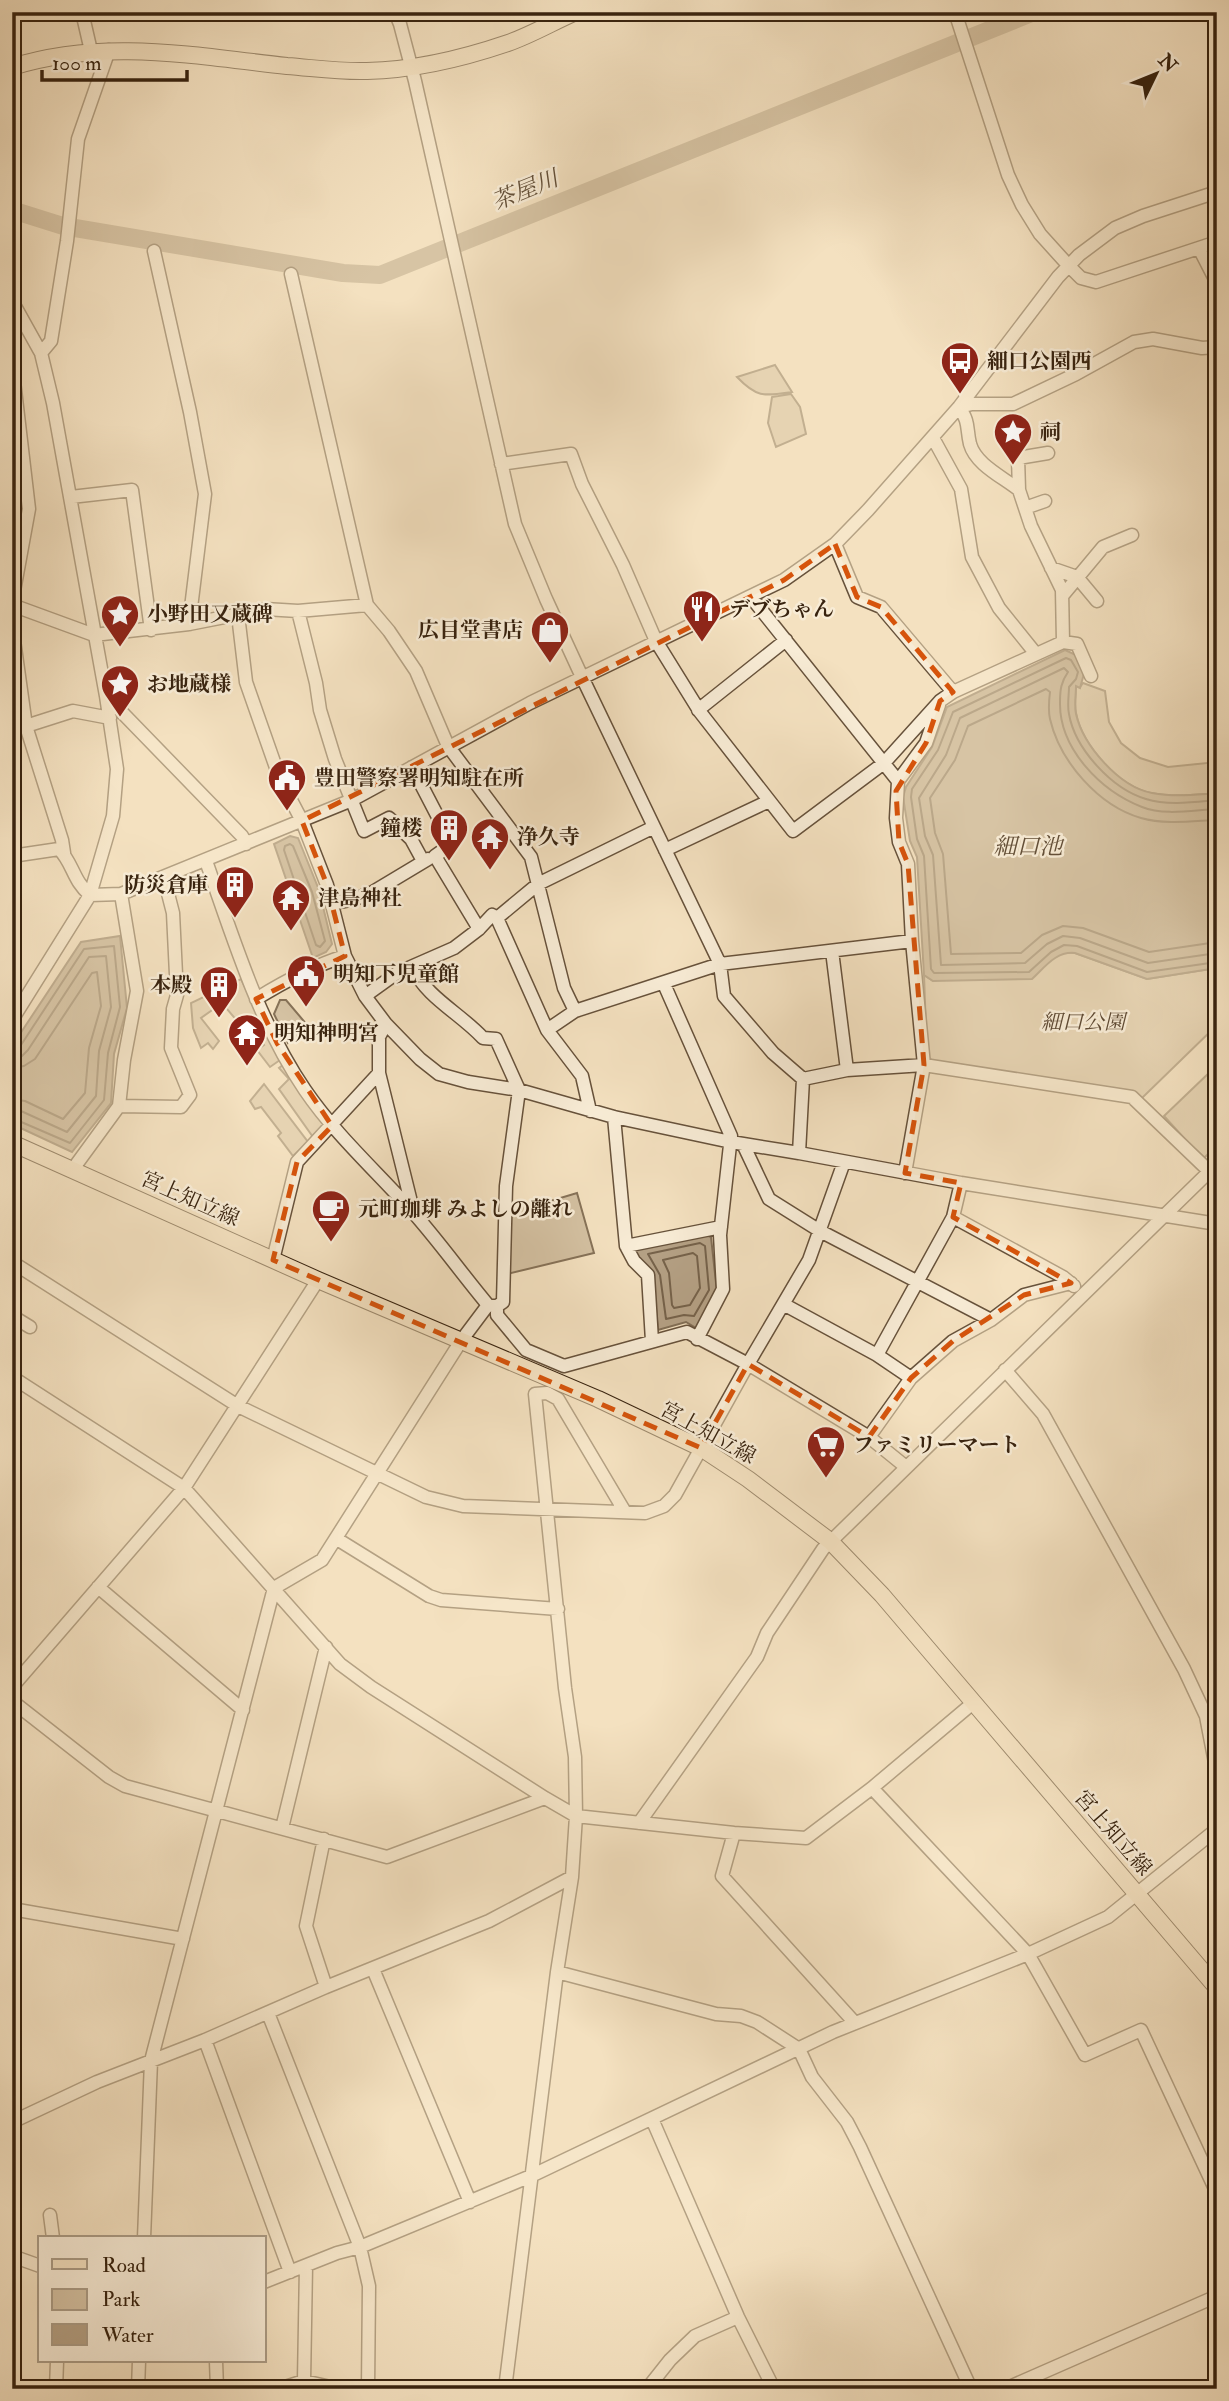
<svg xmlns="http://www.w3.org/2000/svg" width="1229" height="2401" viewBox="0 0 1229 2401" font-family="'IM FELL Double Pica','Noto Serif JP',serif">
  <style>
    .green { fill: #d4c1a2; stroke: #867258; stroke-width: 2 }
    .water { fill: #b4a084; stroke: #826e55; stroke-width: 2 }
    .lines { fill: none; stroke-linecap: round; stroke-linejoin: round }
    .shore { stroke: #76624a; stroke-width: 2 }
    .river { stroke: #b4a084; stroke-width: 18 }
    .minor-casing { stroke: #67523b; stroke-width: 15 }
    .major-casing { stroke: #38230f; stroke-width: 18 }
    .minor { stroke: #f8ecd6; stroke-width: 12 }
    .major { stroke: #f4e1c0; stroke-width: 16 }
    .marked { fill: none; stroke: #d6540c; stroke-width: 5; stroke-dasharray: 14 9; stroke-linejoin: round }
    .labels { text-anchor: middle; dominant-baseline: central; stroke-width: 5; stroke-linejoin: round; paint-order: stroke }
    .poi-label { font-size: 21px; font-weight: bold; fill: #38230f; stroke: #f8ecd6; text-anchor: start }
    .park-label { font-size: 21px; font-style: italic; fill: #5f4a34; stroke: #f8ecd6 }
    .street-label { font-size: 21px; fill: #38230f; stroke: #f8ecd6 }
    .water-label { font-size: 23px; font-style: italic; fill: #634f38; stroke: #f8ecd6 }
  </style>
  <rect width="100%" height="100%" fill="#f4e1c0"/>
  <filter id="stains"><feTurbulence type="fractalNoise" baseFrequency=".00286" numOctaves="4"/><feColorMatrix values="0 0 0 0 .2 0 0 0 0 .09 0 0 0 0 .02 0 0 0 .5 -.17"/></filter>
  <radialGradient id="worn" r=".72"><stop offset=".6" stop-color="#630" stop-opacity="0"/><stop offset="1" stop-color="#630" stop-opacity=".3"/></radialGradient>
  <path class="green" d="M775,365L792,392C764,396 757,398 737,377Z
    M791,394L800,407L806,434L776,447L768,423L772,397Z
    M1083,683L1105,691L1109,722L1121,743L1140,758L1168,767L1217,762V793C1195,795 1173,797 1151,793C1119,787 1082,745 1076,713C1074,705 1076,694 1076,686L1080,687Z
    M1064,952L1075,953L1147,979L1217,968V1025L1140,1100L934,1062L927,1056L924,975L933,981L1056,957Z
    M241,979L280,1060L270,1067L257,1050L264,1045L249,1023L238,1022L222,1003L201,1018L219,1041L213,1049L208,1043L201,1048L193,1028L191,1003Z
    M280,1000H286L308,1026L304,1033L288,1043L274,1014Z
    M283,1065L325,1127L313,1137L279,1089L289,1079L279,1068Z
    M1211,1071L1217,1077V1145L1203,1159L1164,1116Z
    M264,1084L308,1142L293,1156L278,1136L281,1133L261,1107L255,1109L250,1101Z
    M577,1193L594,1253L507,1274L510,1205L547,1202Z"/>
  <path class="water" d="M1065,650L1076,655L1085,670L1080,688L1076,686C1076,695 1074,705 1076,714C1083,745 1119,787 1152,793C1173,797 1195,795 1217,793V968L1147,979L1075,953C1056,951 1045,967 1032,979L933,981L924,975L917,857L910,841L903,797L906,787L932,747L947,707Z
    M290,836L298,838L319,890L332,944L326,952L313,958L274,844Z
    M120,936L127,1008L114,1054L111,1103L72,1152L12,1124V1046L81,942Z
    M706,1235L711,1237L717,1292L696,1328L686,1322L658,1330L653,1276L632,1248Z"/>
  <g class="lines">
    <path class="shore" d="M1217,800C1195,802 1168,806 1146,799C1112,789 1075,749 1069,714C1067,706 1069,695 1069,687L1076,679L1078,672L1071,660L1066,658L953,712L938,750L912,789L911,797L917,839L924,856L931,969L934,973L1029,972L1051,952L1064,945L1077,946L1147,972L1217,962
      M1217,809C1194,810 1164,816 1142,807C1101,791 1059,749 1060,702C1060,690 1061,682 1068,672L1064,668L960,718L946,755L919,798L925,836L933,855L941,965L1025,963L1047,944L1063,936L1080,938L1148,963L1217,953
      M1217,820C1193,821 1165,825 1141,818C1099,806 1060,762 1050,719C1048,710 1049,700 1050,692L1046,689L968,726L955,760L930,798L935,833L943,854L951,954L1021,953L1042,935L1063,926L1083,928L1149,952L1217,942
      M290,844L293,846L312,892L325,941L320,947L316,945L284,850L285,846Z
      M12,1049L21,1045L84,949L114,946L120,1007L108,1053L104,1100L70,1143L12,1118
      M12,1057L22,1056L28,1050L89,957L106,956L111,1007L99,1051L96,1096L67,1132L21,1111L12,1110
      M12,1068L24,1066L35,1059L92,973L97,972L101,1006L89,1048L85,1093L63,1119L25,1101L12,1099
      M700,1243L705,1246L709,1290L694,1316L684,1315L666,1319L660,1275L648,1254Z
      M693,1253L697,1256L700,1288L690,1305L674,1308L672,1305L669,1273L663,1260Z"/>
    <path class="river" d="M12,210L63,226L343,273L380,275L1034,12"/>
    <g class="minor-casing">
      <path id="minor" d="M82,12L91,51
        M395,12L400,24L415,81L515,524L546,599L582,677L720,964L724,996L773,1053L803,1079
        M955,12L1008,175L1022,205L1040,234L1068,265L1081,278L1096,282L1217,242
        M1199,248L1217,283
        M154,251L190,412L205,494L189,624
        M291,274L367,605L389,631L416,671L448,746L531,857L564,988L575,1011
        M12,301L41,353L53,403L106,696L117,769L113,816L90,895L12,1020
        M41,353L51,341L67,241L78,139L109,50
        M933,438L961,489L972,557L999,608L1036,654
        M1048,453L1018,458L1019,490L1031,526L1062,590L1063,642
        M1018,458V447L1020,443
        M501,464L571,454L582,484L623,565L656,641L700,712L793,831L884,763L940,701L953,692L1063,642L1077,644L1091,676
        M1019,490C1003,477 976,465 970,444C966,427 970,423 959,407L972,404H1013L1076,374L1134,342L1153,339L1202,348L1217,347
        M71,497L132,490L151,630
        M1025,508L1045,501
        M835,544L857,597L881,607L953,692
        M1051,568L1077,577L1097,601
        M1063,595L1103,547L1132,535
        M751,597L898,781L896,818L899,842L908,864L912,941L924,1065L905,1173
        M12,602L29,509L13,373
        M12,605L94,635L189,624L265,609L298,611L367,605
        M298,611L316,683L320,710L335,759L364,831L389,818L411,839L423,861
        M238,615L246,682L280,779L302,821L327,885L345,956L365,996L386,1024L420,1059L439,1074L468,1082L519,1090L614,1117L731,1142L799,1153L961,1183L1217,1224
        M12,626L26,726L62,840L64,853
        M107,697L242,836L246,844
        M698,710L786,640
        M26,726L73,711L110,718
        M412,767L452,844L435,856L479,929
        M898,781L926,743L939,705
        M665,850L769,801
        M12,856L59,849C73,863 73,881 90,895L121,894L352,800L530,703L784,580L835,544L868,510L959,407L1058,277L1079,255L1115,228L1143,216L1217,192
        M206,861C234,940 258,1021 305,1090C335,1134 375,1170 411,1210C438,1240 462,1274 488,1305
        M333,903L355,899L373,892L428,859
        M497,918L538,884L654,827
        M832,951L847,1070
        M413,968C426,997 461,1014 483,1038L496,1039L519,1090L506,1186L503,1302L497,1306H492
        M664,984L731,1136L720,1235L723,1289L697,1339
        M365,996L397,973L454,948L479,929L492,915L497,918L547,1030L582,1076L590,1111
        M256,999C285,981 313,966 345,956
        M386,1024L379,1037V1073L413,1210
        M547,1030L575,1011L720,964L912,941
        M803,1079L847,1070L924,1065L1132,1097L1209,1171
        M119,1106L181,1107L190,1095L171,1048L173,1009L177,995L173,913L164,878
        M614,1117L626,1246L634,1261L648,1275L652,1341
        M743,1144L769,1199L820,1231L991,1320
        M799,1153L803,1079
        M73,1169L119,1106L124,1060L137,991L121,894
        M953,1217L1063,1277L1074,1286
        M626,1246L721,1227
        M273,1260L297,1162L379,1073
        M12,1262L238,1406L426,1497L463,1506L645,1513L664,1506L675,1495L748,1364L809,1260L844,1162
        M785,1305L877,1355L953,1217L961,1183
        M497,1306V1315L526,1350L564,1366L687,1332L748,1364L869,1437L906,1467
        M12,1316L30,1327
        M877,1355L911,1378
        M1005,1370L1043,1414L1184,1669L1206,1716L1217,1773
        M12,1377L184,1488L340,1664L371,1687L545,1798L576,1816L734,1833L806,1838L872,1788L973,1703
        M869,1437L911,1378L953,1341L991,1320L1024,1295L1071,1283
        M337,1539L429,1596L441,1600L558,1609
        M98,1587L243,1710
        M12,1687L184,1488L318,1280
        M12,1701L109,1777L125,1786L387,1857L545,1798
        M872,1788L1028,1954L1085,2055L1141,2030L1217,2193
        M639,1823L757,1657L767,1633L823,1549L1217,1164
        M282,1828L326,1647
        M734,1833L722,1876L855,2023
        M324,1839L306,1926L326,1987
        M12,1909L183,1939
        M373,1969L470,2202
        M557,1972L716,2014L741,2016L757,2022L799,2049L812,2077L847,2122L860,2147L971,2389
        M268,2013L360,2247L369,2286L368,2389
        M205,2040L290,2272
        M652,2119L738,2317L774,2389
        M12,2122L97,2082L205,2040L326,1987L489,1921L572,1877
        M50,2215L53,2238
        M144,2238L151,2061L274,1588L322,1560L461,1341L488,1305
        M12,2256L40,2266
        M264,2282L337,2253L360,2247L531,2176L833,2032L1028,1954L1108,1917L1217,1829
        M216,2361L217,2389
        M304,2381L306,2266
        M56,2389L57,2361
        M138,2389L139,2361
        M279,2389L304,2381L339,2389
        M505,2389L557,1972L572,1877L576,1816L575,1757L565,1688L535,1394L547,1393L558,1399L625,1512
        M647,2389L670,2360L695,2336L738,2317
        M1005,2389L1217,2296"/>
    </g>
    <g class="major-casing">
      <path id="major" d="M12,67C104,38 194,56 287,66C314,68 340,72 367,71C414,70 464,58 508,43C531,35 553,22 576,12
        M12,1143L318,1280L598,1399L701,1448L748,1479L830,1541L882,1595L1217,1988"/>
    </g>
    <use href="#minor" class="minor"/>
    <use href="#major" class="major"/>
  </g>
  <path d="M0 0H1229V2401H0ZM835,544L857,597L881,607L953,692L940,701L926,743L896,791L899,842L908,864L924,1065L905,1173L961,1183L953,1217L1071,1283L1024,1295L953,1341L911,1378L869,1437L748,1364L701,1448L273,1260L297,1162L332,1126L277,1043L256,999L345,956L327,885L302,821L784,580Z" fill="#f4e1c0" fill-opacity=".55" fill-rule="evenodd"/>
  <path class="marked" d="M835,544L857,597L881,607L953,692L940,701L926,743L896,791L899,842L908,864L924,1065L905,1173L961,1183L953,1217L1071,1283L1024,1295L953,1341L911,1378L869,1437L748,1364L701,1448L273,1260L297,1162L332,1126L277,1043L256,999L345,956L327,885L302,821L784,580Z"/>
  <defs>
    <g id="bus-pin" transform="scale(2.0125)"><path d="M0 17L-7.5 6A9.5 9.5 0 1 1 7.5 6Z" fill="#8f2418" stroke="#f8ecd6"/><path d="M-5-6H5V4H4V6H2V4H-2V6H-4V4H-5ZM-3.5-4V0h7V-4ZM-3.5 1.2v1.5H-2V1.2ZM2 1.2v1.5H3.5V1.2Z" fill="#fff"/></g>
    <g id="sight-pin" transform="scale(2.0125)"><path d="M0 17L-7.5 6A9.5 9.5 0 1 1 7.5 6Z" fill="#8f2418" stroke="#f8ecd6"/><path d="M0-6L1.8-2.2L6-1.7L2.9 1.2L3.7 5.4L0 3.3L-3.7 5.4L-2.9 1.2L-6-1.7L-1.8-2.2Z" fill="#fff"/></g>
    <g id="restaurant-pin" transform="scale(2.0125)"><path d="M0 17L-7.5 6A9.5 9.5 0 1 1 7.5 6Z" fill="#8f2418" stroke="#f8ecd6"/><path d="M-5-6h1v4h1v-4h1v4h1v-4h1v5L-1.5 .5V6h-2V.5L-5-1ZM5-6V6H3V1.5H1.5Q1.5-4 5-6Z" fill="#fff"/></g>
    <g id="shop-pin" transform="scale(2.0125)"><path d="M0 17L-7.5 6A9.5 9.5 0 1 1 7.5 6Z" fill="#8f2418" stroke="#f8ecd6"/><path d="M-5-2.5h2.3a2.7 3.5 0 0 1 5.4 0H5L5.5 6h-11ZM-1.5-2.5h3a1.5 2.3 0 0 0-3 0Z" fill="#fff"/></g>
    <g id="civic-pin" transform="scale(2.0125)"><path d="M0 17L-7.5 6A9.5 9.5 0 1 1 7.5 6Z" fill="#8f2418" stroke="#f8ecd6"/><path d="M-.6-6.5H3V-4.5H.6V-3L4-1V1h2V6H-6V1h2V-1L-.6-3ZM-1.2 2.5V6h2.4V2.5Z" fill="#fff"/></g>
    <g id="building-pin" transform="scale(2.0125)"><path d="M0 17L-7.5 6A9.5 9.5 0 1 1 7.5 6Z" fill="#8f2418" stroke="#f8ecd6"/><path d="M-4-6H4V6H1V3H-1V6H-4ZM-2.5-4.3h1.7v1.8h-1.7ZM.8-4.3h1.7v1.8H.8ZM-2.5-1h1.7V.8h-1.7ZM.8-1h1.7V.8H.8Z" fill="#fff"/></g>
    <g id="temple-pin" transform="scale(2.0125)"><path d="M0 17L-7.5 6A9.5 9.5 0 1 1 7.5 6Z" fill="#8f2418" stroke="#f8ecd6"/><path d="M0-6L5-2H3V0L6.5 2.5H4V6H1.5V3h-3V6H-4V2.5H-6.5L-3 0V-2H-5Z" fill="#fff"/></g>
    <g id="cafe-pin" transform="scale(2.0125)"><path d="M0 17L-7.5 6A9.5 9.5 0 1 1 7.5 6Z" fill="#8f2418" stroke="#f8ecd6"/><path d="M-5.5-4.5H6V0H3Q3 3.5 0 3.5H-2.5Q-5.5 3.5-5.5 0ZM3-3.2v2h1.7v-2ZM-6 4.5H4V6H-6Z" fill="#fff"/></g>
    <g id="supermarket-pin" transform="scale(2.0125)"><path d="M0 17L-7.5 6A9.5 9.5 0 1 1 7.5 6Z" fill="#8f2418" stroke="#f8ecd6"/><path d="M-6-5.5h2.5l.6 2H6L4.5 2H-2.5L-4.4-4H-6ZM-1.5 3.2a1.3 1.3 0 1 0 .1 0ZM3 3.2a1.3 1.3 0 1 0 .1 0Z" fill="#fff"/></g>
  </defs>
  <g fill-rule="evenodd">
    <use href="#bus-pin" x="960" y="361"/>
    <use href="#sight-pin" x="1013" y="432"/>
    <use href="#restaurant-pin" x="702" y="609"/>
    <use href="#sight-pin" x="120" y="614"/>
    <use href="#shop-pin" x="550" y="630"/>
    <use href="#sight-pin" x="120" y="684"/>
    <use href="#civic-pin" x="287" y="778"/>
    <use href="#building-pin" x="449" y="828"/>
    <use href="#temple-pin" x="490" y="837"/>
    <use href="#building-pin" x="235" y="885"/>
    <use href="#temple-pin" x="291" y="898"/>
    <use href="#civic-pin" x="306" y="974"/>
    <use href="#building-pin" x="219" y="985"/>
    <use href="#temple-pin" x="247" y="1033"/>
    <use href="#cafe-pin" x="331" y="1209"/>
    <use href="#supermarket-pin" x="826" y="1445"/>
  </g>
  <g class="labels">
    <g class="poi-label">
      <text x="987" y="361">細口公園西</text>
      <text x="1040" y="432">祠</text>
      <text x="729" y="609">デブちゃん</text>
      <text x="147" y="614">小野田又蔵碑</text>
      <text x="523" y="630" text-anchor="end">広目堂書店</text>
      <text x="147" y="684">お地蔵様</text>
      <text x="314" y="778">豊田警察署明知駐在所</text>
      <text x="422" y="828" text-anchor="end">鐘楼</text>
      <text x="517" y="837">浄久寺</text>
      <text x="208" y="885" text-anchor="end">防災倉庫</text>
      <text x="318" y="898">津島神社</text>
      <text x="333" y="974">明知下児童館</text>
      <text x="192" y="985" text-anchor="end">本殿</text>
      <text x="274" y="1033">明知神明宮</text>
      <text x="358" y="1209">元町珈琲 みよしの離れ</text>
      <text x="853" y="1445">ファミリーマート</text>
    </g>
    <g class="park-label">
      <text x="1083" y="1022">細口公園</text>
    </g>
    <g class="street-label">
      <text transform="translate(190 1199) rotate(24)">宮上知立線</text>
      <text transform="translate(708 1433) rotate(29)">宮上知立線</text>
      <text transform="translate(1113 1833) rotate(49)">宮上知立線</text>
    </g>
    <g class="water-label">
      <text transform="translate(525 190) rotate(-22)">茶屋川</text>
      <text x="1028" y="846">細口池</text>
    </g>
  </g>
  <rect width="1229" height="2401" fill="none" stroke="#f4e1c0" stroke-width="42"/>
  <rect x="14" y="14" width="1201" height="2373" fill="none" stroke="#38230f" stroke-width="3.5"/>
  <rect x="21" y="21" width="1187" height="2359" fill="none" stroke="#38230f" stroke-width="2"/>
  <rect x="38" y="2236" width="228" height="126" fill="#f8ecd6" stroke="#ab9c86" stroke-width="2"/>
  <rect x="52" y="2259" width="35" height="10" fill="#f4e1c0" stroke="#ab9c86" stroke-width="2"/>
  <text x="102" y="2272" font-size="21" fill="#38230f">Road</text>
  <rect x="52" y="2289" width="35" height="21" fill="#d4c1a2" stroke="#ab9c86" stroke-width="2"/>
  <text x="102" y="2306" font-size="21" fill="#38230f">Park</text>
  <rect x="52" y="2324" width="35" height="21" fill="#b4a084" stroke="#ab9c86" stroke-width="2"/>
  <text x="102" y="2342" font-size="21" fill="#38230f">Water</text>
  <g transform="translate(1156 74) rotate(47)" stroke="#f8ecd6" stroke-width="5" paint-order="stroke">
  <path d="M0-5L12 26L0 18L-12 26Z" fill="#38230f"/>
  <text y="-10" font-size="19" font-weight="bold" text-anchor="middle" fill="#38230f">N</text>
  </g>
  <path d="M42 70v10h145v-10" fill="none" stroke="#38230f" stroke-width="3.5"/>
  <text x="52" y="70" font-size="21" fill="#38230f" stroke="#f8ecd6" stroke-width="5" paint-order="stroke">100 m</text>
  <rect width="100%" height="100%" filter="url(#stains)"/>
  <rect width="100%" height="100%" fill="url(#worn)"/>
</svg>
